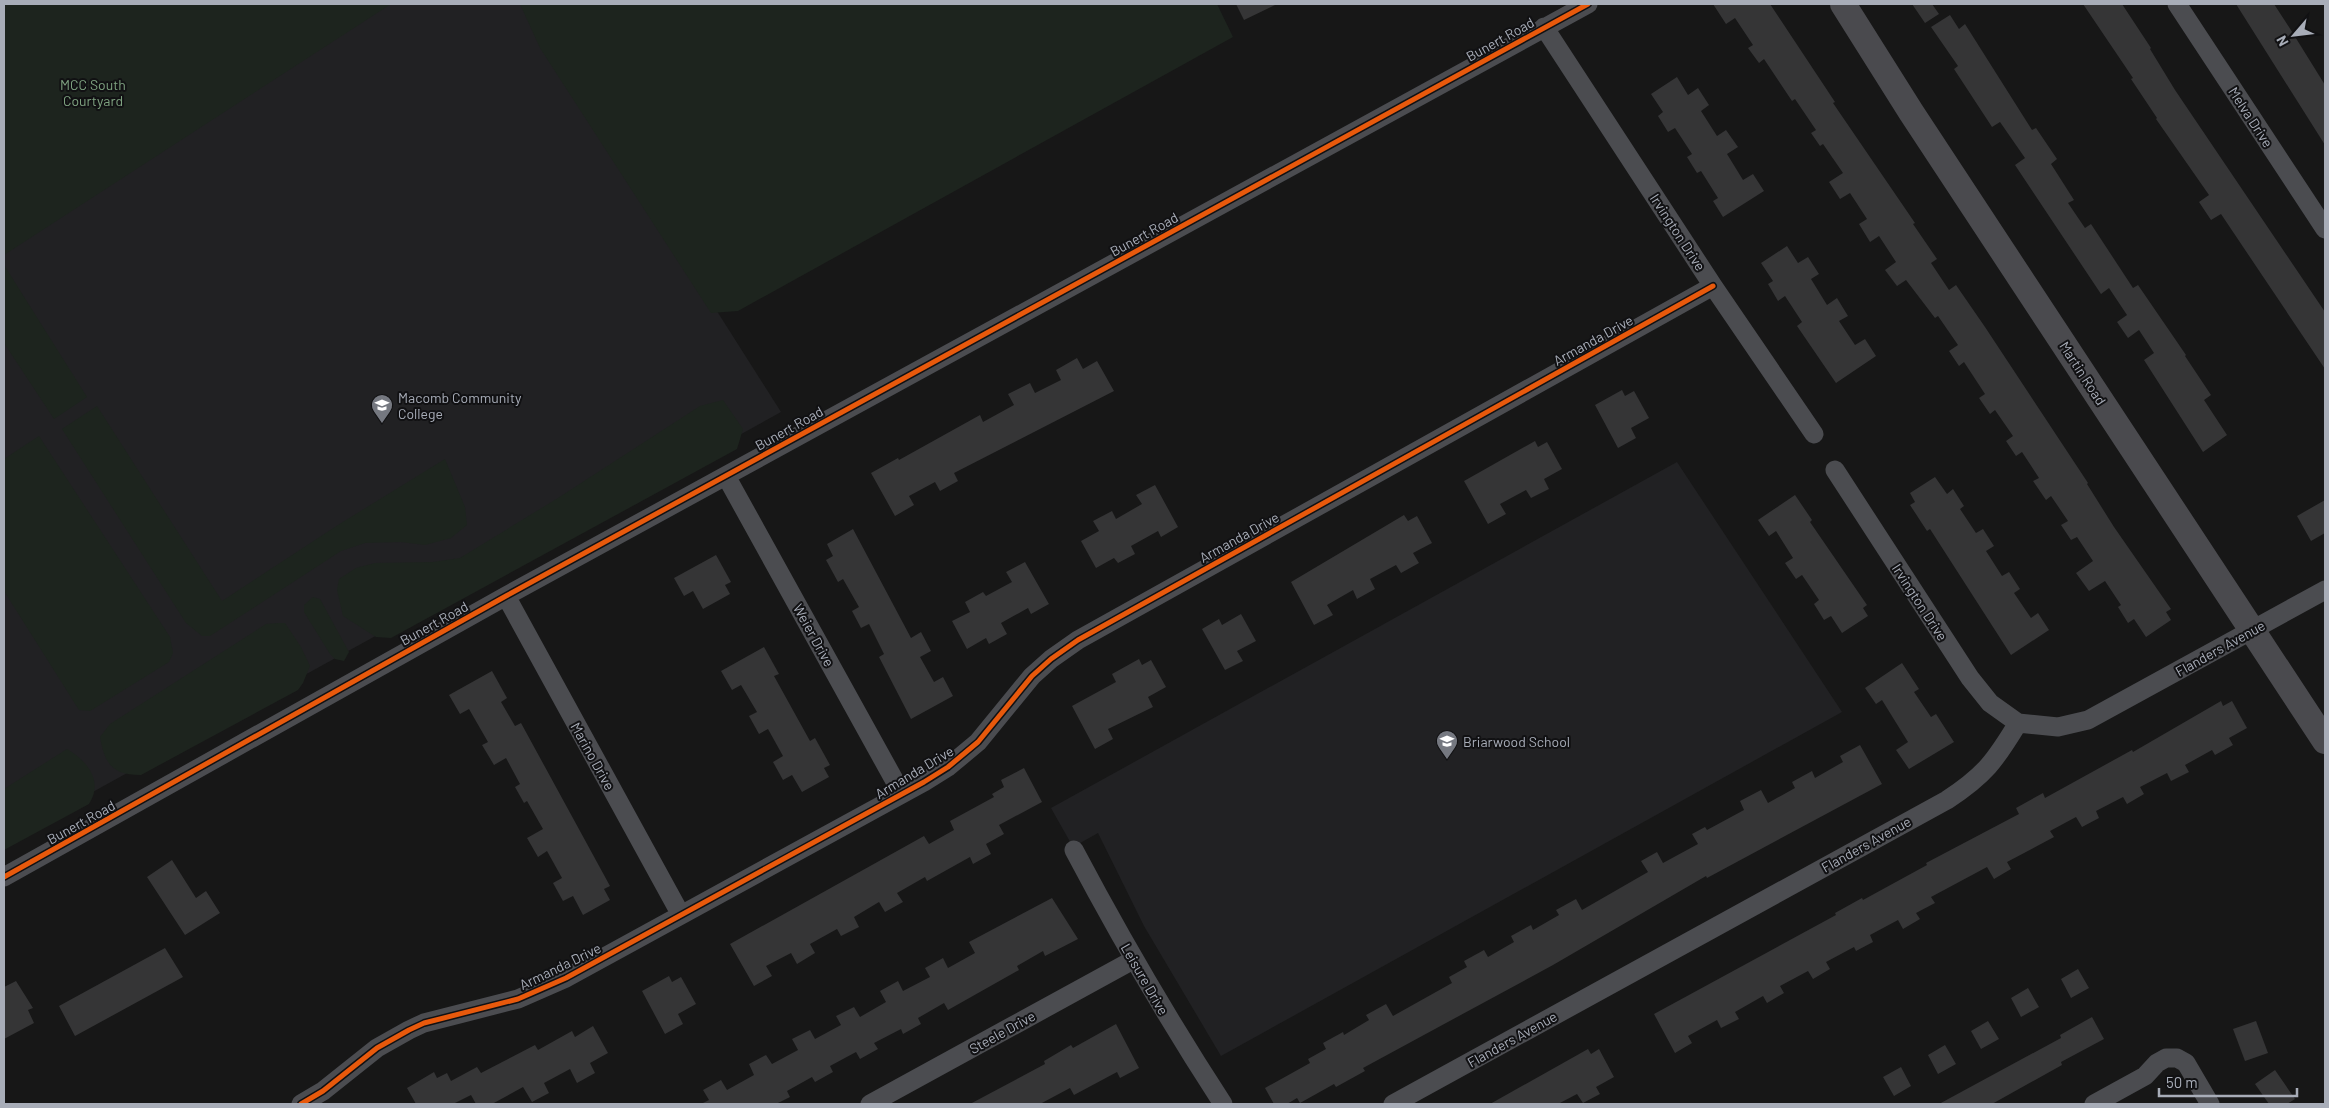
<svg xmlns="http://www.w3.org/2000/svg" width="2329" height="1108" viewBox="0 0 2329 1108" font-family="Barlow,sans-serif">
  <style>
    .built { fill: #212123 }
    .green { fill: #1d241e }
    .building { fill: #353536 }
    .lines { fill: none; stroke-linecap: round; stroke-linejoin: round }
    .street { stroke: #4b4c50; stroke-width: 19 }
    .secondary { stroke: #4a4a4e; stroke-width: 26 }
    .cycleway-casing { stroke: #111113; stroke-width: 8 }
    .cycleway { stroke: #e8590c; stroke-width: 5 }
    .labels { text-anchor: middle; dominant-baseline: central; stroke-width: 4; stroke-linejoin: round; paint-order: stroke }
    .street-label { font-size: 14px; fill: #a8adb8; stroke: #111113 }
    .park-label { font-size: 14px; fill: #7fa381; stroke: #111113 }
    .poi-label { font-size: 14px; fill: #a8adb8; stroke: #111113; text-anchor: start }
  </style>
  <rect width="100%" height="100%" fill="#171717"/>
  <path class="built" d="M4,4H522L781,412L4,841Z
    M1677,462L1842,712L1221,1056L1144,926L1098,833L1073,847L1051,808Z"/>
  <path class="green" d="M4,4H391L4,255Z
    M520,4H1217L1233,37L738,311L711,313L540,48Z
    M4,265L87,397L54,419L4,343Z
    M723,400L743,429L737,449L391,638L376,637L343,616L337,590L339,579L356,568L375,563L433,562L460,558L558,498L700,406Z
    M97,406L222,601L338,525L445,459L465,507L467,525L451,538L425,545L401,542L365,543L341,551L210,636H202L186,623L62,429Z
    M39,436L170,637L173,653L169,662L90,711L79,710L4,591V459Z
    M313,597L320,599L349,652L344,661L335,659L330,654L304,612V605Z
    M278,623H285L301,647L310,666L303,683L298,690L141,775C112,775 105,764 100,737L110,724L266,624Z
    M67,749C87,761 104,781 89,804L4,850V789Z"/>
  <path class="building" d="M1236,4H1277L1244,20Z
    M1713,4H1770L1835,102L1833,103L1915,223L1913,224L1937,259L1931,263L1949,290L1956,285L1985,327L2088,483L2087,484L2114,527L2171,609L2166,612L2171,620L2146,637L2134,619L2128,623L2118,607L2121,605L2105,581L2089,591L2076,573L2093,561L2077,537L2071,540L2061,525L2068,521L2051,496L2046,500L2033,481L2039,478L2022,452L2016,456L2006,441L2013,436L1995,410L1990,414L1979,398L1985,394L1964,362L1959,366L1949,351L1958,345L1938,316L1935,318L1906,280L1897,286L1885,270L1896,262L1879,236L1870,242L1859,224L1867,219L1850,193L1840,199L1829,182L1843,173L1823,144L1820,146L1811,133L1816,130L1795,99L1792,101L1764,59L1759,63L1748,48L1753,45L1735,18L1726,24Z
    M1912,4H1932L1939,14L1925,23Z
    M2083,4H2122L2151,48L2150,49L2175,90L2325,312V369L2221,214L2211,220L2199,202L2209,195L2156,119L2157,118L2131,79L2133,78Z
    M2236,4H2274L2289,27L2325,85V145Z
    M1950,15L1959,29L1965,24L2032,130L2036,128L2057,159L2051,164L2074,200L2068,203L2085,228L2091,224L2133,288L2138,285L2186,355L2185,356L2211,395L2204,400L2227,435L2203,452L2144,360L2154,353L2139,330L2128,338L2117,322L2127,315L2109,288L2101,294L2015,165L2025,158L2000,122L1992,127L1954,69L1958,66L1931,27Z
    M1677,77L1688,95L1698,88L1709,105L1701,111L1717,136L1726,130L1738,147L1727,154L1743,180L1753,174L1764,191L1723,217L1713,201L1718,198L1701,171L1697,173L1687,157L1692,154L1675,128L1668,132L1658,116L1663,112L1651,94Z
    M1787,246L1798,263L1808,257L1819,274L1811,279L1827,305L1837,298L1848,316L1839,321L1855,345L1865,339L1876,356L1836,383L1797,326L1802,322L1785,296L1778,301L1768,284L1773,281L1761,263Z
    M1077,358L1083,369L1097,361L1114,391L954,473L958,481L940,491L935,482L909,496L914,505L895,516L871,473L898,458L899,460L980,415L983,422L1014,405L1008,394L1030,383L1035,393L1061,380L1056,370Z
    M1622,390L1625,396L1634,391L1649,418L1631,428L1636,438L1618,448L1595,405Z
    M1535,441L1538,447L1547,442L1562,469L1544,479L1549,489L1531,498L1526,490L1500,504L1506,514L1488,524L1464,481Z
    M1935,477L1947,494L1953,489L1964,506L1960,509L1976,533L1983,529L1994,546L1986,551L2002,576L2009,572L2020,589L2014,593L2031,618L2038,613L2049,630L2011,655L1930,529L1927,531L1910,505L1915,502L1910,493Z
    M1155,485L1178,527L1161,537L1158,531L1131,546L1135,554L1118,563L1114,558L1096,568L1081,541L1099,531L1093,521L1112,511L1116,519L1142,504L1136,495Z
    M1795,495L1812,520L1810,522L1867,605L1863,608L1868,616L1842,633L1831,616L1824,620L1814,604L1819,600L1802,575L1796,579L1785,563L1793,558L1776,531L1769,536L1758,520Z
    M2325,500V533L2311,541L2297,516Z
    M1404,515L1408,521L1417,516L1432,543L1413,553L1419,563L1401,573L1396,565L1370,579L1375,589L1357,599L1353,590L1327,605L1333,615L1314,625L1291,582Z
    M853,529L911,638L921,632L931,651L920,657L934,682L943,677L953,696L911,719L879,657L884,654L869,624L861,628L852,611L859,607L843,579L838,582L826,560L833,556L827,544Z
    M716,555L731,582L725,585L730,594L703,609L693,591L684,596L674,578Z
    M1025,562L1049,604L1031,614L1028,608L1001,623L1007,634L989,644L986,638L967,649L952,621L970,612L965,602L983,592L986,596L1012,582L1006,572Z
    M1241,614L1256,641L1237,651L1243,661L1225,670L1202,629L1219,619L1222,625Z
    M764,647L779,674L774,676L810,741L815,738L830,765L824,768L829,777L802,792L792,775L783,780L773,762L783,756L768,729L759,734L749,716L757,712L741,685L732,690L721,671Z
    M1139,659L1142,665L1151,660L1166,687L1148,697L1153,707L1108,729L1113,739L1095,749L1072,706L1116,682L1112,674Z
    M1902,663L1919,689L1914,692L1931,717L1936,714L1954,742L1909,769L1896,750L1908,742L1882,700L1876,704L1865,688Z
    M492,671L507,698L501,702L515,726L521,723L610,886L604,889L610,900L583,915L573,896L563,901L553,883L562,878L547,851L538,857L527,838L543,829L527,801L524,803L515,787L520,784L506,758L494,765L482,745L488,742L469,709L460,714L449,695Z
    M2221,701L2223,706L2232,701L2247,728L2229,738L2233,745L2215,755L2212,750L2185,765L2189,772L2171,781L2167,773L2140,787L2144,794L2127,804L2123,797L2096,811L2099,818L2082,827L2076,817L2050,831L2054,837L2007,862L2011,869L1994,879L1987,867L1931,897L1935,903L1916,913L1920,919L1903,929L1898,920L1870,935L1873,942L1856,951L1854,947L1826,962L1830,969L1813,979L1808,971L1780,986L1784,993L1767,1003L1763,996L1735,1012L1739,1019L1721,1028L1717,1020L1688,1036L1692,1043L1675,1053L1654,1014L1836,915L1835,913L1862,898L1863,900L1927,865L1926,863L2019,814L2016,808L2043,793L2045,798L2132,750L2133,752Z
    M1860,745L1882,784L1707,878L1706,876L1553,965L1363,1068L1365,1071L1336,1087L1334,1084L1300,1103L1297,1098L1287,1104H1274L1265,1088L1310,1063L1308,1059L1326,1049L1323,1043L1343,1032L1344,1035L1369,1020L1366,1015L1386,1004L1393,1016L1452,983L1449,977L1467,967L1464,961L1484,950L1488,957L1514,942L1511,936L1531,925L1533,930L1559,915L1556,910L1576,899L1582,910L1648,872L1641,861L1657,852L1663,863L1698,844L1692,834L1705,827L1707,830L1744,810L1740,801L1761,790L1768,803L1795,788L1792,782L1812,771L1815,778L1843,762L1840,756Z
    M1024,768L1042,802L999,825L1004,834L986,844L991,854L973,864L970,857L927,881L925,877L897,893L903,902L885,912L879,902L854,917L859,927L841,936L837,929L810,944L815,953L797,964L791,953L766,966L772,976L754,986L730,944L924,836L929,844L954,830L950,821L994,797L992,794L1004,787L1001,780Z
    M172,860L196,898L206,891L220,913L185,935L147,877Z
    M1052,898L1078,939L1045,956L1043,951L1017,966L1019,970L948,1010L944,1003L918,1018L921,1024L903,1034L901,1029L874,1043L878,1049L860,1059L856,1052L830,1066L833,1072L815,1082L812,1077L787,1091L790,1097L776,1104H701L709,1100L703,1090L721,1080L727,1090L754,1075L749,1064L766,1055L772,1064L798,1050L792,1039L810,1030L815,1039L841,1025L836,1016L854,1007L860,1017L886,1002L880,991L898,981L903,991L930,977L925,968L943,958L948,968L975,953L969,942Z
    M165,948L183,977L75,1036L59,1006Z
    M2078,969L2089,988L2071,998L2061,979Z
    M669,976L672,982L681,977L696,1004L678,1014L683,1024L665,1034L642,991Z
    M16,981L33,1008L28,1010L34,1023L4,1039V987Z
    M2028,988L2039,1007L2021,1017L2011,998Z
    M2092,1017L2104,1039L2061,1062L2062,1065L1992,1104H1939L2061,1038L2060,1035Z
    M1988,1021L1999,1039L1981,1049L1971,1031Z
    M2256,1021L2268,1053L2245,1061L2233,1029Z
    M1116,1024L1139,1068L1120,1078L1117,1072L1074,1095L1070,1088L1040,1104H970L1045,1064L1044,1061L1071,1045L1073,1048Z
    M593,1026L608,1053L590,1063L595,1073L577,1083L570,1069L544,1083L549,1093L532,1102L523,1087L492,1104H476L471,1095L453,1104H416L407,1088L434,1072L437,1078L447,1073L451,1081L477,1067L481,1073L535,1045L538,1050L572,1031L575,1037Z
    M1945,1045L1956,1064L1938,1074L1928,1055Z
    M1588,1049L1591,1054L1599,1049L1614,1077L1596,1087L1600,1094L1583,1103L1577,1094L1558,1104H1490Z
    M1901,1067L1911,1086L1894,1096L1883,1077Z
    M2275,1070L2295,1099L2287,1104H2269L2255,1084Z"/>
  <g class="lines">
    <path class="street" d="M2177,4L2325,229
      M1544,27L1713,286L1814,434
      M1835,470L1970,678L1990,703L2018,723
      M726,476L902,794
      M506,596L681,915
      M1074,850C1120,937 1169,1021 1223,1104
      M4,877L506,596L1588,4
      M301,1104L323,1091L377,1048L409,1030L424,1023L518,999L566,978L924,782L948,767L978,742L1032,676L1051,659L1078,640L1713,286
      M870,1104L1133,960
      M1393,1104L1947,800C1985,775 1995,761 2018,723L2058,727L2088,720L2325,590
      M2094,1104L2145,1076L2157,1063L2166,1058H2177L2186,1063L2210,1104"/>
    <path class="secondary" d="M1843,4L1911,112L2325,741"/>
    <g class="cycleway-casing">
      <path id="cycleway" d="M4,877L506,596L1588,4
        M301,1104L323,1091L377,1048L409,1030L424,1023L518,999L566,978L924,782L948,767L978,742L1032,676L1051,659L1078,640L1713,286"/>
    </g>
    <use href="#cycleway" class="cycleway"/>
  </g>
  <defs>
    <g id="university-pin" transform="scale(1.125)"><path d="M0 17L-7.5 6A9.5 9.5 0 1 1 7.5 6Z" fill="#757880" stroke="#111113"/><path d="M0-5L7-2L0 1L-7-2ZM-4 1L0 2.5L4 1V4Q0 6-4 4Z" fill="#fff"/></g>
    <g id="school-pin" transform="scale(1.125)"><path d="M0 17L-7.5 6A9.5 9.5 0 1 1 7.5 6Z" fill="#757880" stroke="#111113"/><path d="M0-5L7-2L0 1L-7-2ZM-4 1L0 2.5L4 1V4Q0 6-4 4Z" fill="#fff"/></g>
  </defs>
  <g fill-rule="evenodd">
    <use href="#university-pin" x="382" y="405"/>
    <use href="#school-pin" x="1447" y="741"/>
  </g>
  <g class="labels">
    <g class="street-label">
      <text transform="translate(1500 39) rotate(-29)">Bunert Road</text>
      <text transform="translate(2251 117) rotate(57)">Melva Drive</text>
      <text transform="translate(1678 232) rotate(57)">Irvington Drive</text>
      <text transform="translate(1144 234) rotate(-29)">Bunert Road</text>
      <text transform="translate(1593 340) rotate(-29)">Armanda Drive</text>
      <text transform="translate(2083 373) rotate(57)">Martin Road</text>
      <text transform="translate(789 428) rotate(-29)">Bunert Road</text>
      <text transform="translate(1239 537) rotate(-29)">Armanda Drive</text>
      <text transform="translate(1920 602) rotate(57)">Irvington Drive</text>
      <text transform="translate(434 623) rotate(-29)">Bunert Road</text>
      <text transform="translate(814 635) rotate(61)">Weier Drive</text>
      <text transform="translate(2220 648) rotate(-29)">Flanders Avenue</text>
      <text transform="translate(593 756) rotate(61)">Marino Drive</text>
      <text transform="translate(914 772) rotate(-31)">Armanda Drive</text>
      <text transform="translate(81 822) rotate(-29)">Bunert Road</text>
      <text transform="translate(1866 844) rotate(-29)">Flanders Avenue</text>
      <text transform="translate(560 966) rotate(-26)">Armanda Drive</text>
      <text transform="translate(1145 979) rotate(60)">Leisure Drive</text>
      <text transform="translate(1002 1032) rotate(-29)">Steele Drive</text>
      <text transform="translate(1512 1039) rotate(-29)">Flanders Avenue</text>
    </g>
    <g class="park-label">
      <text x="93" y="84">MCC South<tspan x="93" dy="16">Courtyard</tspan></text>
    </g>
    <g class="poi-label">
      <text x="398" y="397">Macomb Community<tspan x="398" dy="16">College</tspan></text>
      <text x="1463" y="741">Briarwood School</text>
    </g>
  </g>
  <rect width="2329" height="1108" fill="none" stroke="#a8adb8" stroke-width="10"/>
  <g transform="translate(2294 35) rotate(242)" stroke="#111113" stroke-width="4" paint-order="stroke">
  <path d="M0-4L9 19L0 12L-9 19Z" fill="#a8adb8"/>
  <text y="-8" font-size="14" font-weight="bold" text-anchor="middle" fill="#a8adb8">N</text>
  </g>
  <path d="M2159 1088v8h138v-8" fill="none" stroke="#a8adb8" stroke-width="2.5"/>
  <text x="2166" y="1088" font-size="15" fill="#a8adb8" stroke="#111113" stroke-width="4" paint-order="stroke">50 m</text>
</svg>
